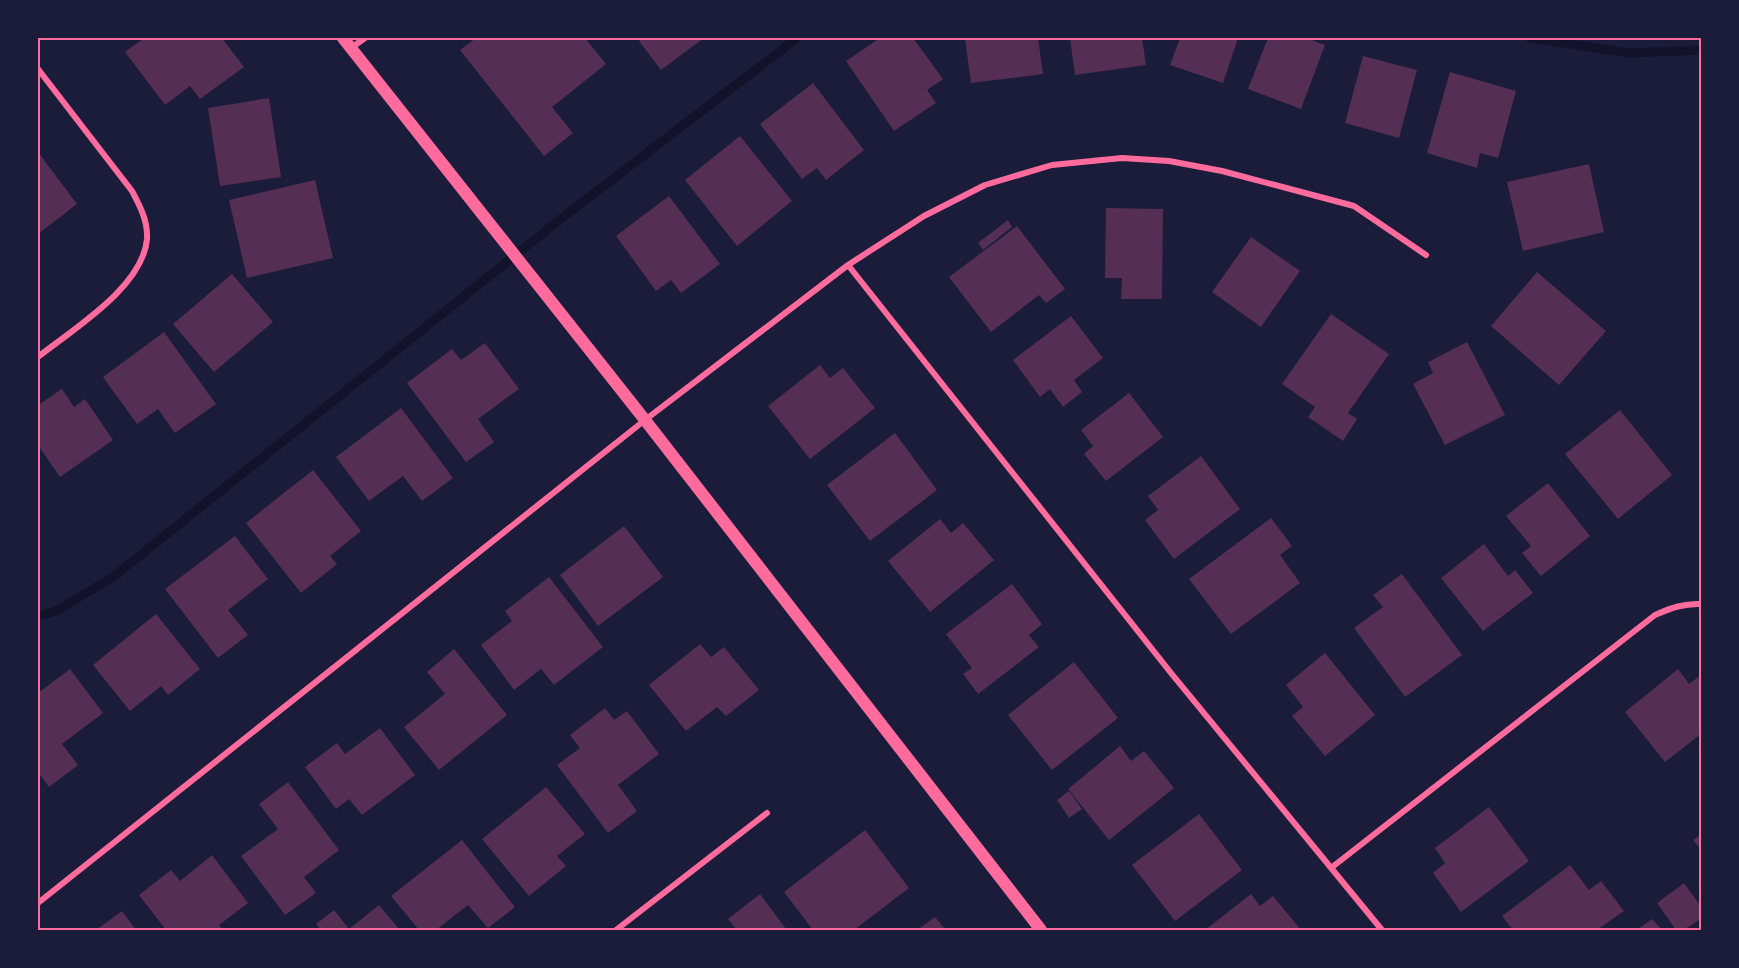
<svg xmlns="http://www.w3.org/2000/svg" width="1739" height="968" viewBox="0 0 1739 968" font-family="Manrope,sans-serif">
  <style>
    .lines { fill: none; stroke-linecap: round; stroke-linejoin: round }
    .stream { stroke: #12122b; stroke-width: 9 }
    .building { fill: #542f53 }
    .minor { stroke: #ff6b9d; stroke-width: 6 }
    .secondary { stroke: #ff6b9d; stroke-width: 12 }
    .neatline { fill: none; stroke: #ff6b9d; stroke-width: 2 }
  </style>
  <rect width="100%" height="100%" fill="#1b1b3a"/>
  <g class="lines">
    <path class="stream" d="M1530,38L1629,53L1702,50
      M38,616L56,611L113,577L558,221L797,38"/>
  </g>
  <path class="building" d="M144,38H222L244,67L200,99L190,86L165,105L125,52Z
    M476,38H585L606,64L552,107L573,133L544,156L460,50Z
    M643,38H704L661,70L639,41Z
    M875,38H913L943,79L927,90L936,103L894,131L846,61L877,40Z
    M965,38H1038L1043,74L971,83Z
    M1070,38H1142L1146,65L1075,75Z
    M1180,38H1238L1223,83L1170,65Z
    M1268,38H1306L1325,45L1301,109L1248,89Z
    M1363,56L1417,70L1399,138L1345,123Z
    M1450,72L1516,91L1498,158L1480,153L1477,168L1427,153Z
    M813,83L864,150L826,180L817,168L802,179L760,124Z
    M269,98L281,177L220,186L208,108Z
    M740,136L792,201L737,246L685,180Z
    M38,152L77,204L38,234Z
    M1589,164L1604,232L1523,251L1507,182Z
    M315,180L333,258L247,278L229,200Z
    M669,196L720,264L681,293L671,280L656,291L616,236Z
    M1106,208L1163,209L1162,299H1121L1122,278H1105Z
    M1008,220L1012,227L983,250L978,243Z
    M1017,226L1065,289L1046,303L1039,295L991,332L949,277Z
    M1251,237L1300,271L1261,327L1212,292Z
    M1537,272L1606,331L1559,385L1491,326Z
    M232,274L273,322L214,372L173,324Z
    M1331,314L1389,354L1348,413L1357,419L1343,441L1308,417L1315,407L1282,384Z
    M1071,316L1103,358L1074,380L1082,392L1063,407L1050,389L1040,397L1013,360Z
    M164,332L216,404L175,433L158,409L137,424L103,377Z
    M1467,342L1505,415L1445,445L1413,384L1433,373L1428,362Z
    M485,343L519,389L478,419L494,442L466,462L407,383L452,349L461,360Z
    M820,365L830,378L843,368L875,408L810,459L768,406Z
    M62,389L74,407L85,399L113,440L60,477L38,445V405Z
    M1129,393L1163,437L1106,481L1084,454L1093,446L1081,430Z
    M401,408L453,478L422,501L403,476L369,501L336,457Z
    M1620,410L1672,475L1618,519L1565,454Z
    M895,433L937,490L870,541L827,485Z
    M1201,456L1240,509L1174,559L1145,520L1158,510L1148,496Z
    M313,470L361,531L330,556L337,564L301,593L246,523Z
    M1548,483L1590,536L1541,576L1522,553L1531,546L1506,516Z
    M1271,518L1292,546L1280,555L1300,583L1231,634L1189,579Z
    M940,519L951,533L963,523L994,560L930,612L888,561Z
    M624,526L663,577L598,626L560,575Z
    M235,536L268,579L228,610L248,635L218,658L165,589Z
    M1484,544L1508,576L1515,570L1533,593L1483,631L1441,578Z
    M1402,574L1462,655L1405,697L1354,628L1383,607L1373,595Z
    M549,577L603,647L554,685L541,669L514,690L481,645L512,621L505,611Z
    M1012,584L1042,624L1029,635L1039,647L978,694L963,674L972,668L946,634Z
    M156,614L200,669L168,695L161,686L130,711L93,665Z
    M700,644L711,657L724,647L759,690L726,716L717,707L686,731L649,685Z
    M454,649L507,715L439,770L404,727L445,694L427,672Z
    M1325,653L1375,715L1325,756L1292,716L1303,707L1286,685Z
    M1074,662L1118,718L1052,770L1008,715Z
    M70,669L103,713L62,744L78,765L49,787L38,772V693Z
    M1678,669L1689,684L1702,674V733L1665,762L1625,712Z
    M605,708L614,720L627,711L659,754L618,785L637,811L608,833L557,765L580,748L570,735Z
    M380,728L415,775L362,815L349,799L336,809L305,767L337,743L345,754Z
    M1120,746L1131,761L1144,751L1174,788L1109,840L1068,789Z
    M288,782L339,850L304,877L316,893L285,915L241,856L278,829L259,804Z
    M546,787L585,834L557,856L566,866L529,896L482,839Z
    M1069,791L1082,809L1069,818L1057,800Z
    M1489,807L1529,861L1461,912L1433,873L1445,863L1435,848Z
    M1199,814L1242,870L1175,921L1132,865Z
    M865,830L909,888L854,930H813L784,892Z
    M1702,834V851L1693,840Z
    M462,840L515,907L488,928L468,905L436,930H419L391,896Z
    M212,855L248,903L219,925L223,930H166L139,895L171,870L180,881Z
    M1570,865L1589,890L1601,881L1624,911L1597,930H1513L1502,916Z
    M1684,883L1702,908V918L1684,930H1676L1657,903Z
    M760,894L787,930H737L728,919Z
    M1251,894L1260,906L1273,896L1301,930H1205Z
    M379,905L400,930H321L316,924L334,910L349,929Z
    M122,911L136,930H96Z
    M935,917L946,930H917Z
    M1652,919L1662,930H1637Z"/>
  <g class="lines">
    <path class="minor" d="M351,48L365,38
      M38,69L132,191C140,206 148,221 147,239C143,287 73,329 38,357
      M848,265L1171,673L1382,930
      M1331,868L1655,615C1671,608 1684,603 1702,604
      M38,903L645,420L848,265L924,216L985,185L1052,165L1122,158L1169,161L1222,171L1354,206L1426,255
      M616,930L767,813"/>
    <path class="secondary" d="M343,38L645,420L1041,930"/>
  </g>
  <rect width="1739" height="968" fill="none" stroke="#1b1b3a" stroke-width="78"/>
  <rect x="39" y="39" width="1661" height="890" class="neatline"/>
</svg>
